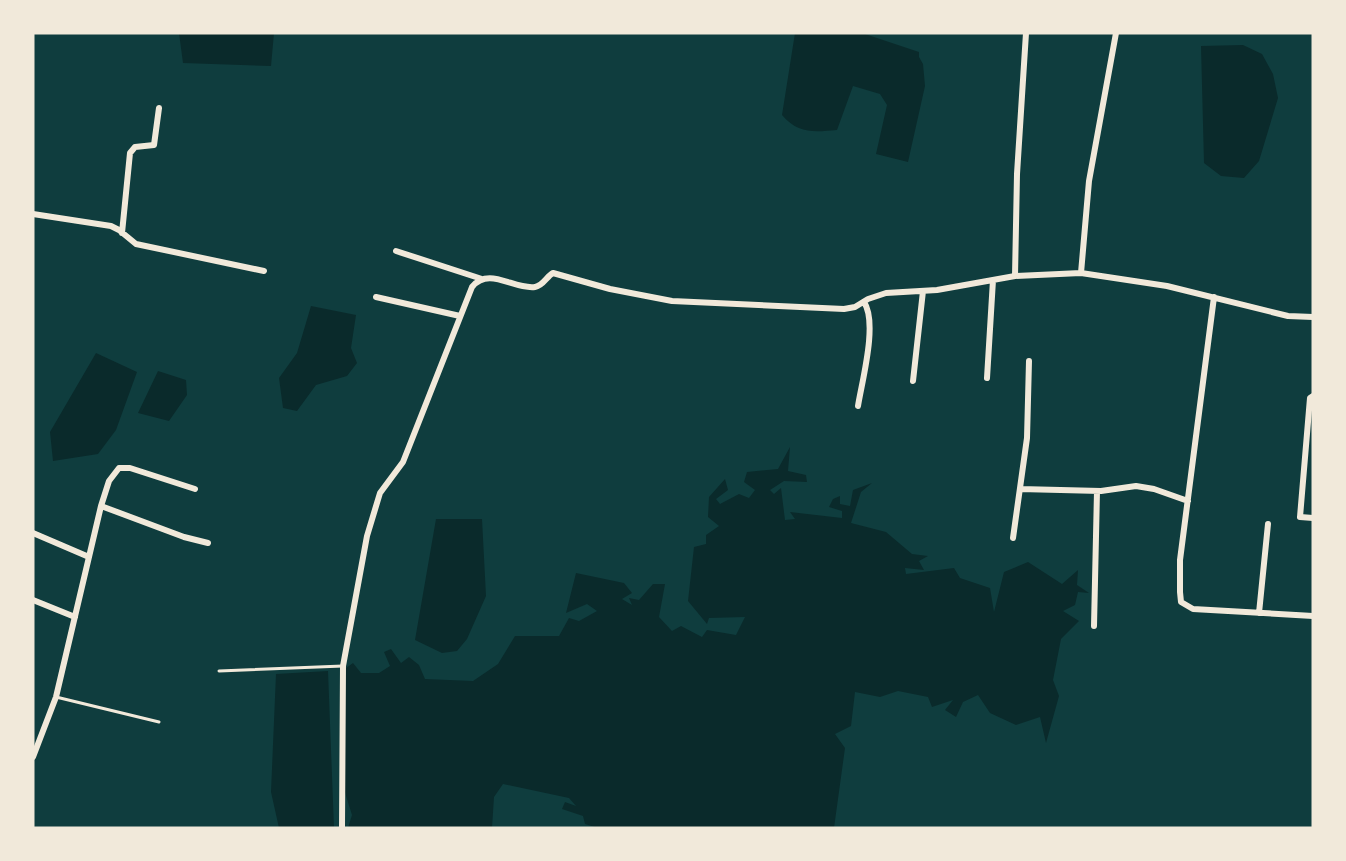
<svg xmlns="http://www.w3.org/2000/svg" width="1346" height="861" viewBox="0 0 1346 861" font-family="Figtree,sans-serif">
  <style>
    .water { fill: #0a2a2b }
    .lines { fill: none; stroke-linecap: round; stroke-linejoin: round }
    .service { stroke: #f1e9da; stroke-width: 3 }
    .minor { stroke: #f1e9da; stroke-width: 6 }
  </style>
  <rect width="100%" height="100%" fill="#0f3d3e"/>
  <path class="water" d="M179,33H274L271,66L183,63Z
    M795,33H862L919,52V57L923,64L925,86L908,162L876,154L887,105L880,94L853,86L837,130C814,132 798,134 782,115Z
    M1243,45L1262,54L1273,74L1278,98L1259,161L1244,178L1221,176L1204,163L1201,46Z
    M311,306L356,315L351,348L357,363L347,376L316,385L297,411L283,408L279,378L297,353Z
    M96,353L137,372L116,430L98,454L53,461L50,432Z
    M158,371L186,380L187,395L169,421L138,413Z
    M790,447L788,471L806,475L807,482L784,481L770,490L774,494L781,488L785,520L795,519L790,512L842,518V511L829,507L833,499L840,496V504L850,506L853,490L872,483L861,492L851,523L886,532L912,554L928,556L919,561L924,570L905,568L906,574L954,568L960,578L990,588L994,612L1004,572L1028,562L1062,584L1078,570L1077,585L1089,593L1078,592L1075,605L1063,611L1079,621L1061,639L1053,680L1059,696L1046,743L1040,717L1016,725L990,713L978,695L963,702L956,717L945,710L953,700L932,707L928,697L898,691L880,697L855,692L851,726L835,734L845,748L834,828H598L585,824L583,816L562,809L565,802L576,806L569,798L503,784L494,797L492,828H348L352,815L342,783L346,668L353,663L361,673H379L390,666L384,652L391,649L401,663L409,657L419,665L425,679L473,681L498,664L515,636H559L569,618L579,621L597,611L587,604L566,613L576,573L624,583L632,593L622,599L632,605L629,598L639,600L653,584H665L659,617L672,631L681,626L702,637L707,630L736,635L745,617L709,618L707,624L688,601L694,547L706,544V535L719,526L708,517L709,497L725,479L728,490L716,499L720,504L739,494L749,498L755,490L744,482L747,472L778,469Z
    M436,519H482L486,596L467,639L457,651L442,653L415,640Z
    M328,671L334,828H279L271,792L276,674Z"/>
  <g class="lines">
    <path class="service" d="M219,671L343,666
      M56,697L159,722"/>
    <path class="minor" d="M33,214L111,226L119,230L136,244L264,271
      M122,233L130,153L135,147L154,145L159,108
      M396,251L482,279
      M1081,273L1089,181L1116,33
      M1015,276L1017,174L1026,33
      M376,297L460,316
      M1214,297L1180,560V592L1181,602L1193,609L1313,616
      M987,378L993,280
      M913,381L923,291
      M1313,396L1310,398L1300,517L1313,518
      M858,406C862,381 878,323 864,302
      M1020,489L1101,491L1136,486L1154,489L1188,501
      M101,506L184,537L208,543
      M33,533L89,557
      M1013,538L1027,438L1029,361
      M33,600L75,617
      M1259,613L1268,524
      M1094,626L1097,491
      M33,757L56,697L101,506L109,481L119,468H130L195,489
      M342,828L343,666L367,536L380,493L403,462L472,287C489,266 514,290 535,287C543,286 547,276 553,273L610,289L672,301L844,309L855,307L868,299L886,293L937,290L1015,276L1081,273L1167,286L1288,316L1313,317"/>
  </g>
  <rect width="1346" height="861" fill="none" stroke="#f1e9da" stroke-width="69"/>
</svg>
